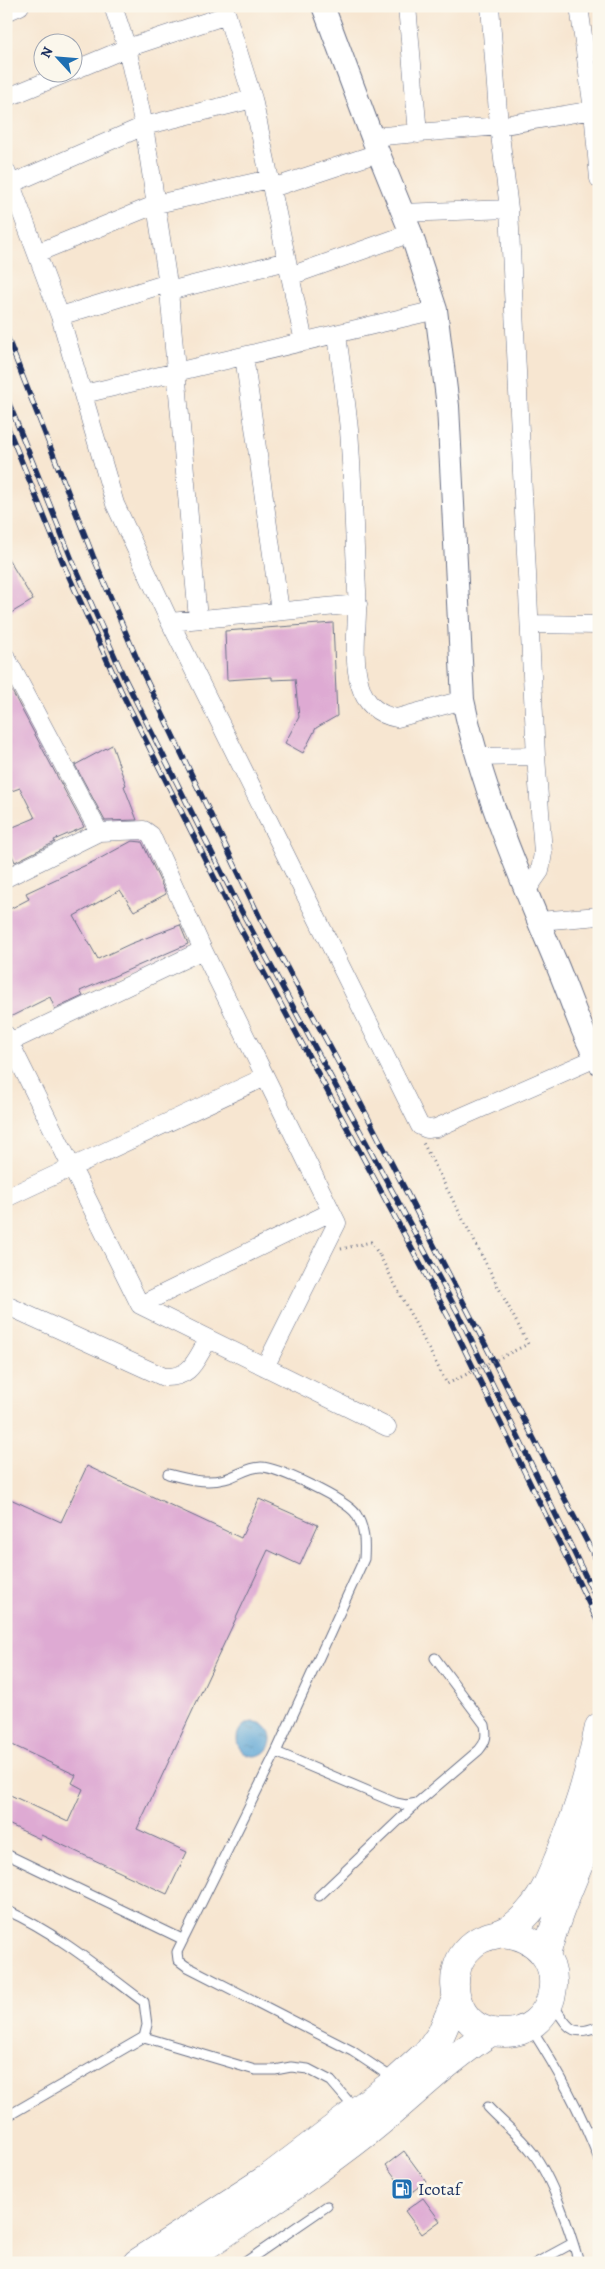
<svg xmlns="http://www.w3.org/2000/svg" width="605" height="2269" viewBox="0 0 605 2269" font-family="Alegreya,serif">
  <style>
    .water { fill: url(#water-ripples); stroke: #3c6a9a }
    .building { fill: #deaad3 }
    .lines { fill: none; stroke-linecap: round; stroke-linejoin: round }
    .service-casing { stroke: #686f86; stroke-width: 11 }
    .minor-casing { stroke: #686f86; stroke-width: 19 }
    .tertiary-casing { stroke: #686f86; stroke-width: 24 }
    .trunk-casing { stroke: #686f86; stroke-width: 29 }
    .path { stroke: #686f86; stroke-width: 3; stroke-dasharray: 1 4; stroke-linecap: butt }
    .service { stroke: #fff; stroke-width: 9 }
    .minor { stroke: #fff; stroke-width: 18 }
    .tertiary { stroke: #fff; stroke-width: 22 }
    .trunk { stroke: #fff; stroke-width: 28 }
    .rail-casing { stroke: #1b2f5e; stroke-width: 5.5 }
    .rail { stroke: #fbf7ec; stroke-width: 4; stroke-dasharray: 11; stroke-linecap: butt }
    .path-bridge { stroke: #686f86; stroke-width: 3; stroke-dasharray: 1 4; stroke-linecap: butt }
    .labels { text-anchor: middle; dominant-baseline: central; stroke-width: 5; stroke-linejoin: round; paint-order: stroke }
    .poi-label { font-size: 18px; fill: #1b2f5e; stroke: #fbf7ec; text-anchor: start }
  </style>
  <defs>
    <pattern id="water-ripples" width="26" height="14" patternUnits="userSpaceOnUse" patternTransform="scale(1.25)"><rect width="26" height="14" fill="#5da6d5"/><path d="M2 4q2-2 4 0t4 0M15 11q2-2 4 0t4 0" fill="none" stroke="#4c88b0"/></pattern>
  </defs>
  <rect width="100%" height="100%" fill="#fbf7ec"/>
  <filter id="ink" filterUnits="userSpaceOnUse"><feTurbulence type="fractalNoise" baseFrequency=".02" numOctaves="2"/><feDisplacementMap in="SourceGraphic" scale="10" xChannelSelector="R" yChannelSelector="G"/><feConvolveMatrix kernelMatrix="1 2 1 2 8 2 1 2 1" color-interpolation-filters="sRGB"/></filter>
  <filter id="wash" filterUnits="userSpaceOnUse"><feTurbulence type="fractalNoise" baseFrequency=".0096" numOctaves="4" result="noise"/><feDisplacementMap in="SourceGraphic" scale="20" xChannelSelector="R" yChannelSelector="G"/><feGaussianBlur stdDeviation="1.12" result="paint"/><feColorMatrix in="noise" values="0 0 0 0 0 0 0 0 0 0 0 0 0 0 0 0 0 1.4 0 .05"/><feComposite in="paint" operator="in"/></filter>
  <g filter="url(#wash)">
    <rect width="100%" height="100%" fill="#f7e6d1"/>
    <path class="water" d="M237 1739a17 17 0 1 1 34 0a17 17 0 1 1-34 0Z"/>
    <g id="blocks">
      <path class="building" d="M6,555L33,600L6,616Z
        M333,623L337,716L316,728L303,753L285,743L299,717L295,679L272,680V677L227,680L225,631Z
        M6,680L84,827L54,840L55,842L15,862L6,842V830L35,818L20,788L6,793Z
        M112,745L126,785L124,786L137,820L105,821L75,765Z
        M132,841L142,842L166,894L134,911L120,890L74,916L98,959L130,944L180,925L188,944L80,991L83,996L55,1009L50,997L6,1019V911L29,899L26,893L99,859Z
        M87,1466L241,1538L259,1499L318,1525L300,1565L268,1550L137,1829L187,1852L167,1894L41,1835L40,1839L6,1823V1793L68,1822L83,1789L72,1783L76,1775L6,1742V1497L61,1522Z
        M404,2151L426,2181L408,2195L386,2165Z
        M423,2198L440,2221L422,2234L405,2211Z"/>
    </g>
  </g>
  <g filter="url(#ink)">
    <use href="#blocks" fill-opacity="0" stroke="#686f86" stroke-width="1"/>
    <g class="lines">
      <g class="service-casing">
        <path id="service" d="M168,1474C187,1479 205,1484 225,1479C237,1476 248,1467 261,1467C278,1467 346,1500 356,1514C365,1528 365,1543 364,1559L276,1752L177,1952L178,1960L186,1966L352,2051L394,2079
          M276,1752L396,1803L406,1805L417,1803L479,1750C486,1742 487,1736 485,1725L435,1658
          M6,1854L182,1939
          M319,1896L416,1804
          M6,1910C57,1933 100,1969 144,2002L147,2025L144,2037L6,2117
          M553,2005C569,2027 570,2038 599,2026
          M531,2028C559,2072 580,2110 599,2159
          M144,2037L255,2070H275L291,2067L308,2069L331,2081L355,2109
          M488,2107C502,2122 519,2135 532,2152C552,2177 570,2231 579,2263
          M244,2263L327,2206
          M536,2263L573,2243"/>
      </g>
      <g class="minor-casing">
        <path id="minor" d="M113,6L127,48L144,126L169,291L198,619
          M224,6L253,99L304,342
          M407,6L418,134
          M490,6L499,126L509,209L536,756L543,853L540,871L526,891
          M579,6L593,110L599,179
          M6,12L20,6
          M72,71L127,48L227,15
          M6,98L69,72
          M372,137L499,126L599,109
          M6,171L60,316L115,504L170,622L420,1126L427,1129L436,1128L596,1058
          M11,184L144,126L253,99
          M272,188L378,153
          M402,213L509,209
          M37,253L157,204L270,179
          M290,276L411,233
          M169,291L287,261
          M60,316L168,283
          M337,335C341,366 346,398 349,430C353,483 354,536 357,590C359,620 351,655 360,685C365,703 378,715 397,718L463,700
          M244,356L280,611
          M84,394L436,310
          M170,622L358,604
          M530,624L599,625
          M6,657L99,832
          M476,757L536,756
          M6,878L99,832L144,830L151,835L203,950L337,1223L265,1367
          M539,921L599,916
          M6,1035L140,1305L387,1427
          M6,1044L203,950
          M6,1198L265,1077
          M6,1305L164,1377C192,1378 195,1360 208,1340
          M140,1305L331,1212"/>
      </g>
      <g class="tertiary-casing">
        <path id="tertiary" d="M323,6L372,137L411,233L436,310L448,406L463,700C481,787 520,877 554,958C569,992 580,1031 599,1063"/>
      </g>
      <g class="trunk-casing">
        <path id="trunk" d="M502,1933C580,1940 562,2044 493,2032C461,2027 449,1992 458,1965C462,1953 475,1940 487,1937C491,1935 497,1935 501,1933C513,1929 525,1917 533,1907C545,1893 552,1874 559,1857C577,1815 590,1772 599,1727
          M546,1956C558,1906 583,1861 599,1812
          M137,2263L271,2176L396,2081L430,2050L441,2034L456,1999
          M180,2263C244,2220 309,2178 370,2130C410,2098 447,2060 491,2032"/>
      </g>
      <path class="path" d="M341,1249L371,1242L380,1256"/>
      <use href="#service" class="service"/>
      <use href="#minor" class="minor"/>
      <use href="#tertiary" class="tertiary"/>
      <use href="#trunk" class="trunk"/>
      <g class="rail-casing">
        <path id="rail" d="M6,334L93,556L143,673L260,918L361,1104L599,1565
          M6,396L72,560L123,675L236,901L458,1313L599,1604
          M6,423L66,570L123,695L232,913L450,1320L599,1624"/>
      </g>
      <use href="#rail" class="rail"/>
      <path class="path-bridge" d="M380,1256L447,1384L528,1344L422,1141"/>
    </g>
  </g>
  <defs>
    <g id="fuel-square" transform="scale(1.125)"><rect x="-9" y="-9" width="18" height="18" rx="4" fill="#1f6fb2" stroke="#fbf7ec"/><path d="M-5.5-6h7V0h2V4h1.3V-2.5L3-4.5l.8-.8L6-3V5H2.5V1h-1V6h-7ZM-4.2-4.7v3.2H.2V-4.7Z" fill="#fff"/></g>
  </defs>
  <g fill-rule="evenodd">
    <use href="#fuel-square" x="402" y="2189"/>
  </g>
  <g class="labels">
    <g class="poi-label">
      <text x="418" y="2189">Icotaf</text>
    </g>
  </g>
  <rect width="605" height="2269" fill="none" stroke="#fbf7ec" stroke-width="25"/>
  <g transform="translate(58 58) rotate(296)"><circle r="24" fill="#fbf7ec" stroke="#a1a7b3"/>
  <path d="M0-4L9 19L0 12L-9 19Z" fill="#1f6fb2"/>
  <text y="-8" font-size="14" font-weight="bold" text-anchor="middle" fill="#1b2f5e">N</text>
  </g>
</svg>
